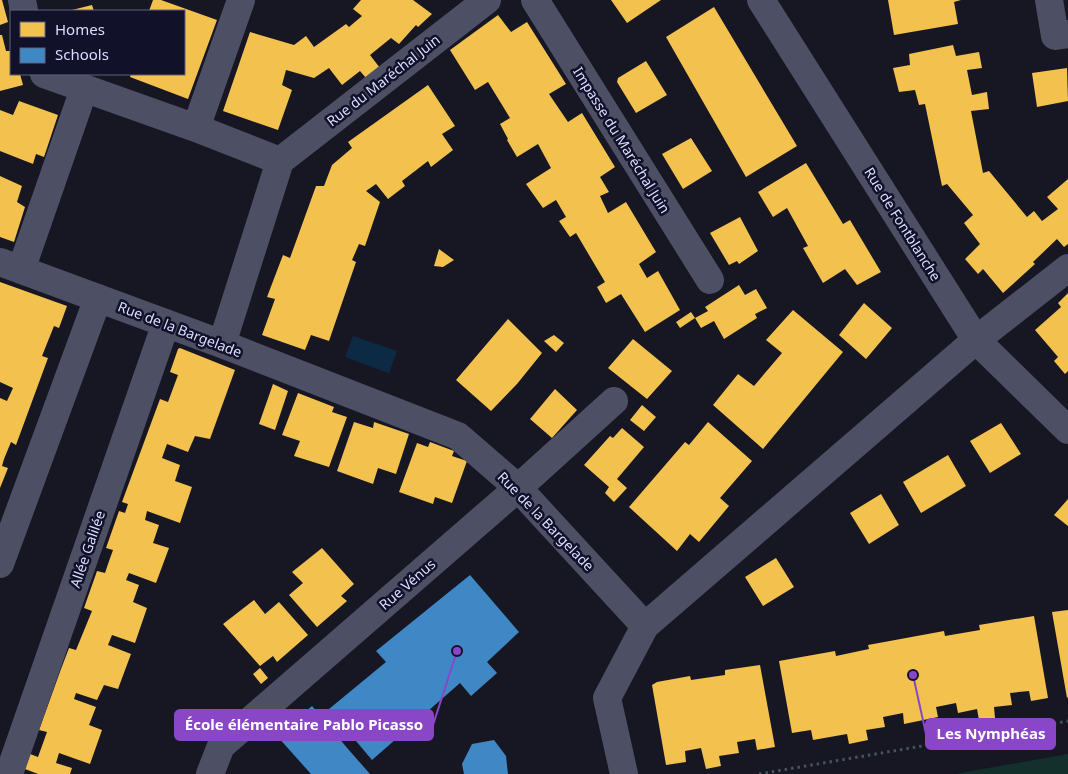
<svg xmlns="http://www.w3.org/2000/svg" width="1068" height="774" viewBox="0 0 1068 774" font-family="'Noto Sans',sans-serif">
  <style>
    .green { fill: #14302c }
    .water { fill: #0d2a45 }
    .homes { fill: #f2c14e }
    .schools { fill: #3f88c5 }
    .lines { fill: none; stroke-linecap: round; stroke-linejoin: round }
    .path { stroke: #45535d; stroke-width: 3; stroke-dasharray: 2.5 4; stroke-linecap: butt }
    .street { stroke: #4d4f64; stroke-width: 28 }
    .labels { text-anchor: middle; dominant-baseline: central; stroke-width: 5; stroke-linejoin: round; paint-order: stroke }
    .street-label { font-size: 14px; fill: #dbddfe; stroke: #12112a }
    .leader { fill: none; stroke: #8947c8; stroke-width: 2 }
    .callout-dot { fill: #8947c8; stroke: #12112a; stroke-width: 2 }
    .callout { fill: #8947c8; stroke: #8947c8; stroke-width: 2 }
    .callout-label { font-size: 15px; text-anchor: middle; font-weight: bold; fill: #fff }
  </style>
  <rect width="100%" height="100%" fill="#171724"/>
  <path class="green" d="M1068,754V774H955Z"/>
  <path class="water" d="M353,336L397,351L389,373L345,357Z"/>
  <path class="homes" d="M0,0H2L8,22L0,25Z
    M153,0H161L217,20L188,99L130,77L131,74H184V11H149Z
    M361,0H413L432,14L418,27L416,25L399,44L391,38L370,55L380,68L366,78L360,71L342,85L329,68L314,78L286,70L282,85L292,90L278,130L223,111L250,32L294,45L306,36L314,47L346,24L349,27L362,16L353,9Z
    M611,0H661L627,23Z
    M888,0H961L954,2L958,24L894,35Z
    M92,5L94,11H68Z
    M714,7L797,146L746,177L666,37Z
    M498,15L511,32L527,22L566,84L549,94L568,122L582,113L615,167L600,177L609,192L600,196L608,213L626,202L656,252L639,264L647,278L658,271L680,310L645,332L621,294L606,303L597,287L605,282L576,233L570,237L559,221L566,217L556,200L543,208L526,184L551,168L538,144L517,157L507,140L508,139L500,124L510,118L488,82L475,90L450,50Z
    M0,35H2L6,51H11V74H20L23,85L0,91Z
    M953,45L956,56L979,52L982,68L967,70L972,95L987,92L989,109L971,111L983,173L989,171L1027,217L1034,211L1042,221L1058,209L1047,197L1068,179V244L1064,247L1057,239L1033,262L1035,264L1003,293L983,269L978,274L965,259L980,244L964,223L973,215L947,184L942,186L925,104L919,105L915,90L899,92L893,68L910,65L909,54Z
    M646,61L667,95L636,113L617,82L618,78Z
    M1067,68L1068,101L1037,107L1032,73Z
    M428,85L455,126L442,134L453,150L431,167L428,161L402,181L405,186L388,199L376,184L366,191L380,202L365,246L359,244L352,260L356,262L329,341L311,335L305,350L262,335L275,299L267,297L283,255L290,258L316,186H324L332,165L352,148L348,142Z
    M19,101L58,115L44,157L36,154L33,164L0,151V110L13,115Z
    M691,138L712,171L683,189L662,154Z
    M806,163L843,224L850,220L881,272L857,285L845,269L823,283L803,248L808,246L787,208L773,217L758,192Z
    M0,176L22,186L17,202L25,207L14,242L0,237Z
    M740,217L758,251L739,264L737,261L729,265L710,233Z
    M439,249L454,260L443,267L434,266Z
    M0,282L67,306L59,328L54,326L42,356L48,358L16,445L11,442L4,459L2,466L8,468L0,488V398L7,401L13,388L0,382Z
    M739,285L745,295L756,289L767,308L755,314L757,318L724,339L714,321L701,328L695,318L708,311L705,307Z
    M1068,293V371L1065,374L1054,361L1058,357L1035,330L1061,307L1058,303Z
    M864,303L892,328L866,359L839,335Z
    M793,310L843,352L763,449L713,405L738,374L754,386L782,353L766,340Z
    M691,312L695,318L680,328L676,322Z
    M508,319L542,353L517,384L491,411L456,380Z
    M554,335L564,343L556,352L544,341Z
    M633,339L672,371L647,399L608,368Z
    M180,348L235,370L210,439L195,436L188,452L167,444L162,458L180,465L175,481L192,487L180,523L147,511L145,520L159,525L153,543L169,548L156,583L129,573L126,580L139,585L133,602L147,608L135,643L112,635L108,645L131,654L118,689L104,685L97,700L76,693L74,699L96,707L89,725L102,730L90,764L59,753L56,763L72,768L70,774H38L25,769L30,754L38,757L47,732L39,730L61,669L69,648L76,650L92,611L84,608L97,571L105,573L108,564L113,550L106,548L119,511L125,513L128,504L122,502L160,399L168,402L178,375L170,372L178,349Z
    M273,384L288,391L275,430L259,424Z
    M555,389L577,410L552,438L530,419Z
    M298,393L334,407L332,412L347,417L329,467L294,456L300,441L282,435Z
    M642,405L656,417L644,431L630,420Z
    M354,422L373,428L374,422L409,434L396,474L378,468L373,484L337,471Z
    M708,422L752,461L720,498L729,506L699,542L690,534L677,551L629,507L685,442L689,445Z
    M1001,423L1021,454L990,473L970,441Z
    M622,428L644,447L617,479L627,488L614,502L605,493L609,487L584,465L610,436L613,438Z
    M430,442L454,451L452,456L467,461L452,503L435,497L433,504L399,492L417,443L428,447Z
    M948,455L966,486L921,513L903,482Z
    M881,494L899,525L869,544L850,513Z
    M1068,499V526L1054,515Z
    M322,548L354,584L341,596L347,601L317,627L289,595L303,583L292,572Z
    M776,558L794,587L763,606L745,577Z
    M254,600L265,614L279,602L308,635L277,662L273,656L260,666L223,624Z
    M1068,610V697L1067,698L1052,612Z
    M1034,616L1048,698L1031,701L1029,691L1010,693L1012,705L994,707L995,718L979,720L977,709L958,713L956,703L936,707L938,717L904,724L903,713L883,717L885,727L866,730L868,740L849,744L847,734L813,740L811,730L792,733L779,661L835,651L836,656L869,649L868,645L944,631L945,636L980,630L979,625Z
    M760,665L775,747L757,750L755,739L737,742L739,753L719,756L721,766L706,769L701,748L685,751L686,762L666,765L652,685L657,682L690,676L691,680L725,675V670Z
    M260,668L268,678L261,684L253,674Z"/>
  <path class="schools" d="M470,575L519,632L487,662L497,673L471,696L460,683L372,760L329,709L386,662L376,651Z
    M312,706L348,749L370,774H311L277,736Z
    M494,740L506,756L508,774H464L462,764L472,744Z"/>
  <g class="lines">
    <path class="path" d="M759,774L1068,721"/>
    <path class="street" d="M22,0L24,11
      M535,0L710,280
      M761,0L976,340L1068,430
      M1049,0L1055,36L1068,34
      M44,74L196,128L280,161L487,0
      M196,128L241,0
      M0,262L222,344L458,436L518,488L645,626L976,340L1068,268
      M21,270L84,89
      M222,344L280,161
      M0,564L98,298
      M9,774L166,323
      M210,774L221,746L518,488L614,401
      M624,774L607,698L645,626"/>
  </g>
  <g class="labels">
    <g class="street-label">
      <text transform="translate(383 80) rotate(-38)">Rue du Maréchal Juin</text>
      <text transform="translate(622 140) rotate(58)">Impasse du Maréchal Juin</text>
      <text transform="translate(903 224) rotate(58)">Rue de Fontblanche</text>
      <text transform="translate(180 329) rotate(21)">Rue de la Bargelade</text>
      <text transform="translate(546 521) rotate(46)">Rue de la Bargelade</text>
      <text transform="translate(87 549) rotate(-71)">Allée Galilée</text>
      <text transform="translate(407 584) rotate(-41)">Rue Vénus</text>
    </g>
  </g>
  <path class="leader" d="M457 651L433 725M913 675L926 734"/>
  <g class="callout-dot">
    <circle cx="457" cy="651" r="5"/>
    <circle cx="913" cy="675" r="5"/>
  </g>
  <g class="callout">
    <rect x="175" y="710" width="258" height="30" rx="5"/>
    <rect x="926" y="719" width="129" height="30" rx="5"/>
  </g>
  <g class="callout-label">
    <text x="304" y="730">École élémentaire Pablo Picasso</text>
    <text x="991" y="739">Les Nymphéas</text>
  </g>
  <rect x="10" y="10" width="175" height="65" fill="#12112a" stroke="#62637f"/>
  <rect x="20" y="22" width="25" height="15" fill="#f2c14e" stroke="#62637f"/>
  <text x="55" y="35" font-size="15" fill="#dbddfe">Homes</text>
  <rect x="20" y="48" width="25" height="15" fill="#3f88c5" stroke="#62637f"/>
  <text x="55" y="60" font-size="15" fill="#dbddfe">Schools</text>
</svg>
